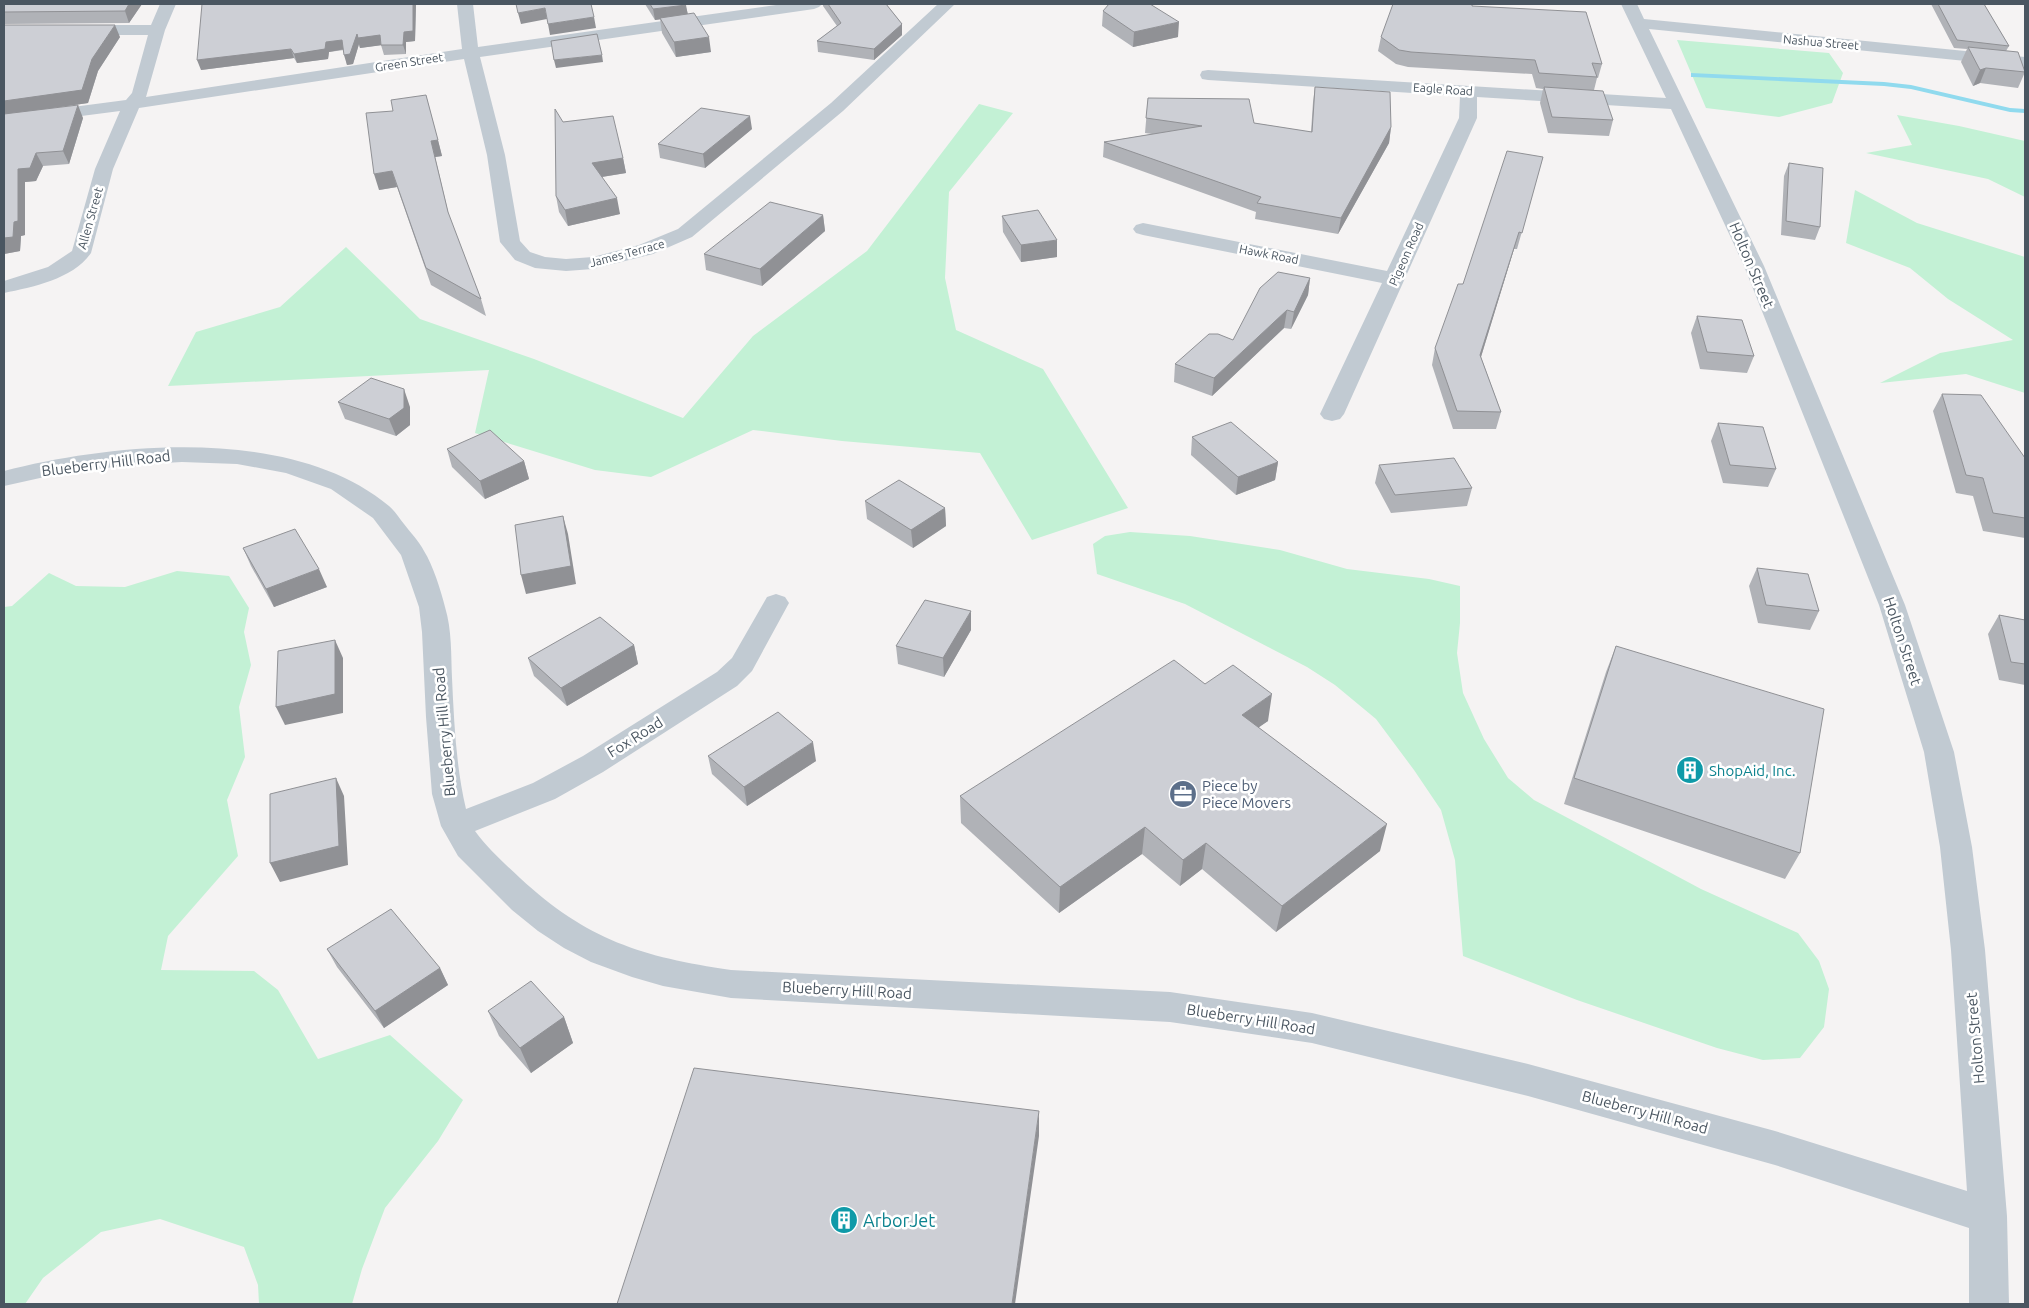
<svg xmlns="http://www.w3.org/2000/svg" width="2029" height="1308" viewBox="0 0 2029 1308" font-family="Ubuntu,sans-serif">
  <style>
    .green { fill: #c3f1d5 }
    .lines { fill: none; stroke-linecap: round; stroke-linejoin: round }
    .stream { fill: #90daee; fill-rule: evenodd }
    .minor { fill: #c1cad2; fill-rule: evenodd }
    .wall { fill: #b0b2b7 }
    .shaded-wall { fill: #909195 }
    .building { fill: #cdcfd5; stroke: #909195 }
    .labels { text-anchor: middle; dominant-baseline: central; stroke-width: 5; stroke-linejoin: round; paint-order: stroke }
    .far-street-label { font-size: 12px; fill: #4a5661; stroke: #fff }
    .street-label { font-size: 15px; fill: #4a5661; stroke: #fff }
    .culture-label { font-size: 15px; fill: #0d838f; stroke: #fff; text-anchor: start }
    .service-label { font-size: 15px; fill: #4e5e75; stroke: #fff; text-anchor: start }
    .near-culture-label { font-size: 18px; fill: #0d838f; stroke: #fff; text-anchor: start }
  </style>
  <rect width="100%" height="100%" fill="#f5f3f3"/>
  <path class="green" d="M1677,40L1829,53L1843,73L1832,103L1779,117L1706,108Z
    M979,104L1013,113L949,192L945,278L956,330L1043,369L1128,508L1032,540L980,453L842,441L753,430L651,477L595,470L475,433L489,370L168,386L196,332L280,307L346,247L420,319L534,359L683,418L753,336L867,251Z
    M1897,115L1959,126L2025,141V197L1988,179L1866,153L1912,145Z
    M1855,190L1917,223L2025,257V393L1966,374L1880,383L1940,353L2013,340L1948,299L1910,268L1846,243Z
    M1130,532L1190,536L1280,550L1347,569L1429,579L1460,586V623L1457,653L1463,693L1484,739L1508,778L1534,800L1628,850L1701,889L1798,933L1819,961L1829,989L1824,1027L1800,1058L1763,1060L1717,1048L1577,1000L1463,956L1455,860L1441,810L1414,770L1376,719L1335,685L1307,667L1185,604L1097,574L1093,544L1105,536Z
    M177,571L229,576L249,608L244,632L251,665L239,707L245,757L227,800L238,856L168,936L161,970L254,971L278,990L318,1059L390,1035L463,1100L438,1141L385,1208L362,1269L352,1304H259L258,1285L244,1247L160,1219L101,1232L43,1278L25,1304H4V607L12,606L49,573L76,586L125,587Z"/>
  <g class="lines">
    <path class="stream" d="M1691,73L1884,82L1911,85L2010,108L2025,109V113L2010,112L1911,89L1884,86L1694,77H1691Z"/>
    <path class="minor" d="M160,4H176L165,30L146,97L462,49L457,4H473L478,47L783,4H822L819,7L814,9L480,57L505,155L520,241L530,252L545,257L566,259L593,257L639,245L678,229L831,103L938,4H955L843,111L692,237L653,254L593,269L566,271L535,268L515,260L500,242L487,155L464,59L139,108L113,169L91,253C73,279 33,287 4,293V281L48,267L72,251L95,169L120,111L4,126V116L126,100L132,93L148,35H4V25H151Z
      M1621,4H1637L1644,19L2025,57V67L1649,29L1764,266L1905,605L1954,752L1972,847L1985,950L2007,1216L2009,1304H1969V1228L1775,1165L1528,1096L1312,1043L1170,1022L731,998L663,986L632,977L591,962L564,948L538,931L512,910L458,856L441,826L432,794L426,717L422,632L419,607L401,555L373,518L331,489L286,473L237,464L182,462L127,465L40,478L4,486V471C117,442 293,426 389,506C395,511 399,518 404,524C410,532 419,541 424,551C433,565 441,591 445,607C452,630 451,655 452,678C454,721 456,767 466,809L533,783L583,756L717,672L732,658L767,597L776,594L785,597L789,603L752,671L737,686L603,772L555,799L475,831C488,849 504,863 520,878C587,940 642,957 731,970L1170,992L1312,1013L1528,1064L1775,1131L1967,1191L1951,950L1940,847L1924,752L1879,605L1744,266L1671,109L1477,97V118L1344,414L1340,419L1332,421L1324,419L1320,414L1382,283L1143,235L1136,233L1133,229L1136,225L1143,223L1387,271L1459,118L1460,96L1208,80L1202,79L1200,75L1202,71L1208,70L1666,98Z"/>
  </g>
  <path class="wall" d="M4,4H142L129,23L4,24Z
    M202,4H416L415,41L406,42V54L384,55L381,45L360,48L359,44L353,64L347,65L344,50L329,52L328,59L297,63L294,58L201,70Z
    M645,4H685L688,14L711,52L676,57L662,33L660,19L655,20Z
    M823,4H886L902,24V35L874,60L818,52L817,41L837,26L823,6Z
    M1473,4L1472,6L1602,64L1598,78H1597L1594,90L1613,120L1609,136L1548,133L1540,103L1543,89L1536,88L1532,74L1408,67L1396,64L1378,51L1381,37Z
    M1931,4H1984L2009,46L2006,51L2025,72L2018,88L1980,83L1973,86L1961,62L1967,49L1954,48Z
    M1103,11L1178,37L1133,47L1102,26Z
    M4,25L120,37L98,71L88,103L55,108L83,118L69,164L43,166L36,181L25,182V235L21,236L20,251L4,254Z
    M1315,87L1391,127L1389,143L1338,234L1255,219L1256,212L1103,157L1104,142L1152,134L1145,133L1148,98L1254,123L1311,132L1313,102Z
    M426,95L442,156L435,157L449,216L481,299L486,316L431,285L397,187L379,190L393,111Z
    M563,122L623,158L626,173L602,177L620,214L568,226L559,212L556,196Z
    M752,129L705,168L660,158L658,144Z
    M1543,157L1517,249H1514L1481,357L1501,412L1496,429H1453L1432,365L1435,348L1463,284Z
    M1789,163L1820,227L1815,240L1781,235L1784,176Z
    M823,215L825,231L762,286L706,270L704,254Z
    M1002,216L1057,257L1021,262L1003,232Z
    M1310,278L1308,295L1291,329L1284,328L1212,396L1174,382L1175,364L1233,340Z
    M1697,316L1754,356L1747,373L1700,369L1691,333Z
    M1942,394L2025,458V538L1983,531L1973,496L1956,493L1933,411Z
    M338,402L410,407V425L396,436L345,419Z
    M1718,423L1776,469L1768,487L1723,483L1711,441Z
    M1192,437L1278,462L1275,480L1236,495L1191,455Z
    M447,449L524,461L529,479L485,499L452,467Z
    M1379,465L1472,488L1467,506L1391,513L1375,483Z
    M865,501L945,508L946,526L913,548L867,519Z
    M243,548L327,587L274,607L251,566Z
    M1757,568L1819,611L1810,630L1758,623L1749,586Z
    M1999,615L2025,620V685L1999,680L1988,634Z
    M971,630L944,677L898,664L896,646Z
    M634,645L638,664L567,706L534,676L528,658Z
    M1616,646L1800,853L1785,879L1564,804L1606,672Z
    M1205,684L1268,721L1258,727L1380,851L1276,932L1202,869L1180,886L1142,854L1059,913L961,823L960,796Z
    M708,756L816,761L747,806L712,774Z
    M327,949L440,968L448,985L384,1028L337,967Z
    M488,1011L564,1017L573,1043L531,1073L499,1036Z"/>
  <path class="shaded-wall" d="M129,4H142L129,23L125,11Z
    M413,4H416L415,41L406,42V54L403,45L404,32Z
    M686,5L688,16L655,20L653,9Z
    M545,8L547,19L521,24L518,13Z
    M594,17L596,28L550,35L548,24Z
    M1179,22L1178,37L1133,47L1134,32Z
    M902,24V35L874,60V49Z
    M115,25L120,37L98,71L88,103L4,115V101L92,59Z
    M357,34L380,35L383,45L360,48L359,44L353,64L347,65L344,55Z
    M709,37L711,52L676,57L674,42Z
    M342,40L345,49L329,52L328,59L297,63L294,54L326,42Z
    M291,49L294,58L201,70L197,60Z
    M602,55L603,62L556,68L554,60Z
    M1986,68L1980,83L1973,86L1980,70Z
    M78,105L83,118L69,164L63,151Z
    M750,116L752,129L705,168L703,154Z
    M1391,127L1389,143L1338,234L1341,218Z
    M438,140L442,156L435,157L452,228L431,141Z
    M36,153L43,166L36,181L25,182V235L21,236L20,251L4,254V238L14,222L18,169Z
    M623,158L626,173L595,178L592,163Z
    M392,171L397,187L379,190L374,174Z
    M617,198L620,214L568,226L565,210Z
    M823,215L825,231L762,286L760,269Z
    M1519,232L1514,249L1476,373L1480,355Z
    M1057,240V257L1021,262V245Z
    M1310,278L1308,295L1291,329L1294,312Z
    M1287,310L1284,328L1212,396L1214,378Z
    M404,389L410,407V425L396,436L389,419Z
    M524,461L529,479L485,499L480,481Z
    M1278,462L1275,480L1236,495L1238,477Z
    M945,508L946,526L913,548L911,530Z
    M563,516L568,534L576,584L526,594L521,575Z
    M319,569L327,587L274,607L266,589Z
    M971,611V630L944,677L943,658Z
    M335,640L343,658V713L285,725L276,707Z
    M634,645L638,664L567,706L561,688Z
    M1272,694L1268,721L1238,742L1242,715Z
    M813,742L816,761L747,806L744,787Z
    M336,778L344,796L348,865L280,882L270,863Z
    M1387,824L1380,851L1276,932L1282,906Z
    M1145,827L1142,854L1059,913L1060,887Z
    M1206,843L1202,869L1180,886L1183,860Z
    M440,968L448,985L384,1028L375,1011Z
    M564,1017L573,1043L531,1073L520,1048Z
    M1039,1111V1136L1015,1304H1012Z"/>
  <path class="building" d="M4,4H129L125,11L4,12Z
    M202,4H413V31L404,32L403,45H381L380,35L358,38L357,34L350,54L344,55L342,40L326,42L325,49L294,54L291,49L197,60Z
    M516,4H591L594,17L548,24L545,8L518,13Z
    M650,4H685L686,5L653,9Z
    M828,4H886L902,24L874,49L817,41L841,23Z
    M1109,4H1150L1179,22L1134,32L1103,11Z
    M1393,4H1472V6L1586,12L1602,64L1592,63L1597,77L1539,73L1535,60L1411,52L1399,50L1381,37Z
    M1938,4H1984L2009,46L1957,40Z
    M694,13L709,37L674,42L660,18Z
    M4,25H115L92,59L82,90L4,101Z
    M597,34L602,55L554,60L551,41Z
    M1968,47L2018,52L2025,72L1986,68L1980,70Z
    M1315,87L1390,92L1391,127L1341,218L1257,203L1261,197L1104,142L1202,126L1146,118L1148,98L1249,99L1254,123L1312,132Z
    M1544,87L1603,91L1613,120L1552,117Z
    M426,95L438,140L431,141L448,212L481,299L426,268L392,171L374,174L366,113L393,111L391,100Z
    M78,105L63,151L36,153L30,168L18,169V221L14,222L13,237L4,238V114Z
    M701,108L750,116L703,154L658,144Z
    M555,109L563,122L613,116L623,158L592,163L617,198L565,210L556,196Z
    M1507,151L1543,157L1522,233L1519,232L1480,355L1501,412L1457,411L1435,348L1458,284H1463Z
    M1789,163L1823,168L1820,227L1786,221Z
    M770,202L823,215L760,269L704,254Z
    M1038,210L1057,240L1021,245L1002,216Z
    M1278,272L1310,278L1294,312L1287,310L1214,378L1175,364L1209,334H1218L1233,340L1260,288Z
    M1697,316L1742,320L1754,356L1707,352Z
    M371,378L404,389V408L389,419L338,402Z
    M1942,394L1981,395L2025,458V518L1993,513L1983,478L1966,475Z
    M1231,422L1278,462L1238,477L1192,437Z
    M1718,423L1763,427L1776,469L1730,465Z
    M490,430L524,461L480,481L447,449Z
    M1454,458L1472,488L1395,495L1379,465Z
    M899,480L945,508L911,530L865,501Z
    M563,516L571,566L521,575L515,525Z
    M295,529L319,569L266,589L243,548Z
    M1757,568L1808,574L1819,611L1766,605Z
    M925,600L971,611L943,658L896,646Z
    M1999,615L2025,620V664L2011,662Z
    M600,617L634,645L561,688L528,658Z
    M335,640V694L276,707L278,651Z
    M1616,646L1824,709L1800,853L1574,778Z
    M1174,660L1205,684L1233,665L1272,694L1242,715L1387,824L1282,906L1206,843L1183,860L1145,827L1060,887L960,796Z
    M778,712L813,742L744,787L708,756Z
    M336,778L339,846L270,863V794Z
    M391,909L440,968L375,1011L327,949Z
    M531,981L564,1017L520,1048L488,1011Z
    M694,1068L1039,1111L1012,1304H617Z"/>
  <defs>
    <g id="building-disc" transform="scale(1.4375)"><circle r="9.5" fill="#0f9aa8" stroke="#fff"/><path d="M-4-6H4V6H1V3H-1V6H-4ZM-2.5-4.3h1.7v1.8h-1.7ZM.8-4.3h1.7v1.8H.8ZM-2.5-1h1.7V.8h-1.7ZM.8-1h1.7V.8H.8Z" fill="#fff"/></g>
    <g id="office-disc" transform="scale(1.4375)"><circle r="9.5" fill="#5c6f8a" stroke="#fff"/><path d="M-6-3h4V-5.5h4V-3h4V5H-6ZM-1-4.5V-3h2v-1.5ZM-6 0V1H6V0Z" fill="#fff"/></g>
  </defs>
  <g fill-rule="evenodd">
    <use href="#building-disc" x="1690" y="770"/>
    <use href="#office-disc" x="1183" y="794"/>
    <use href="#building-disc" x="844" y="1220"/>
  </g>
  <g class="labels">
    <g class="far-street-label">
      <text transform="translate(1821 42) rotate(5)">Nashua Street</text>
      <text transform="translate(409 62) rotate(-9)">Green Street</text>
      <text transform="translate(1443 89) rotate(4)">Eagle Road</text>
      <text transform="translate(90 218) rotate(-74)">Allen Street</text>
      <text transform="translate(627 253) rotate(-15)">James Terrace</text>
      <text transform="translate(1269 254) rotate(11)">Hawk Road</text>
      <text transform="translate(1406 254) rotate(-66)">Pigeon Road</text>
    </g>
    <g class="street-label">
      <text transform="translate(1752 265) rotate(67)">Holton Street</text>
      <text transform="translate(106 463) rotate(-7)">Blueberry Hill Road</text>
      <text transform="translate(1903 641) rotate(72)">Holton Street</text>
      <text transform="translate(444 732) rotate(-95)">Blueberry Hill Road</text>
      <text transform="translate(635 737) rotate(-32)">Fox Road</text>
      <text transform="translate(847 990) rotate(3)">Blueberry Hill Road</text>
      <text transform="translate(1251 1019) rotate(9)">Blueberry Hill Road</text>
      <text transform="translate(1975 1038) rotate(-95)">Holton Street</text>
      <text transform="translate(1645 1112) rotate(15)">Blueberry Hill Road</text>
    </g>
    <g class="culture-label">
      <text x="1709" y="770">ShopAid, Inc.</text>
    </g>
    <g class="service-label">
      <text x="1202" y="785">Piece by<tspan x="1202" dy="17">Piece Movers</tspan></text>
    </g>
    <g class="near-culture-label">
      <text x="863" y="1220">ArborJet</text>
    </g>
  </g>
  <rect width="2029" height="1308" fill="none" stroke="#4a5661" stroke-width="10"/>
</svg>
